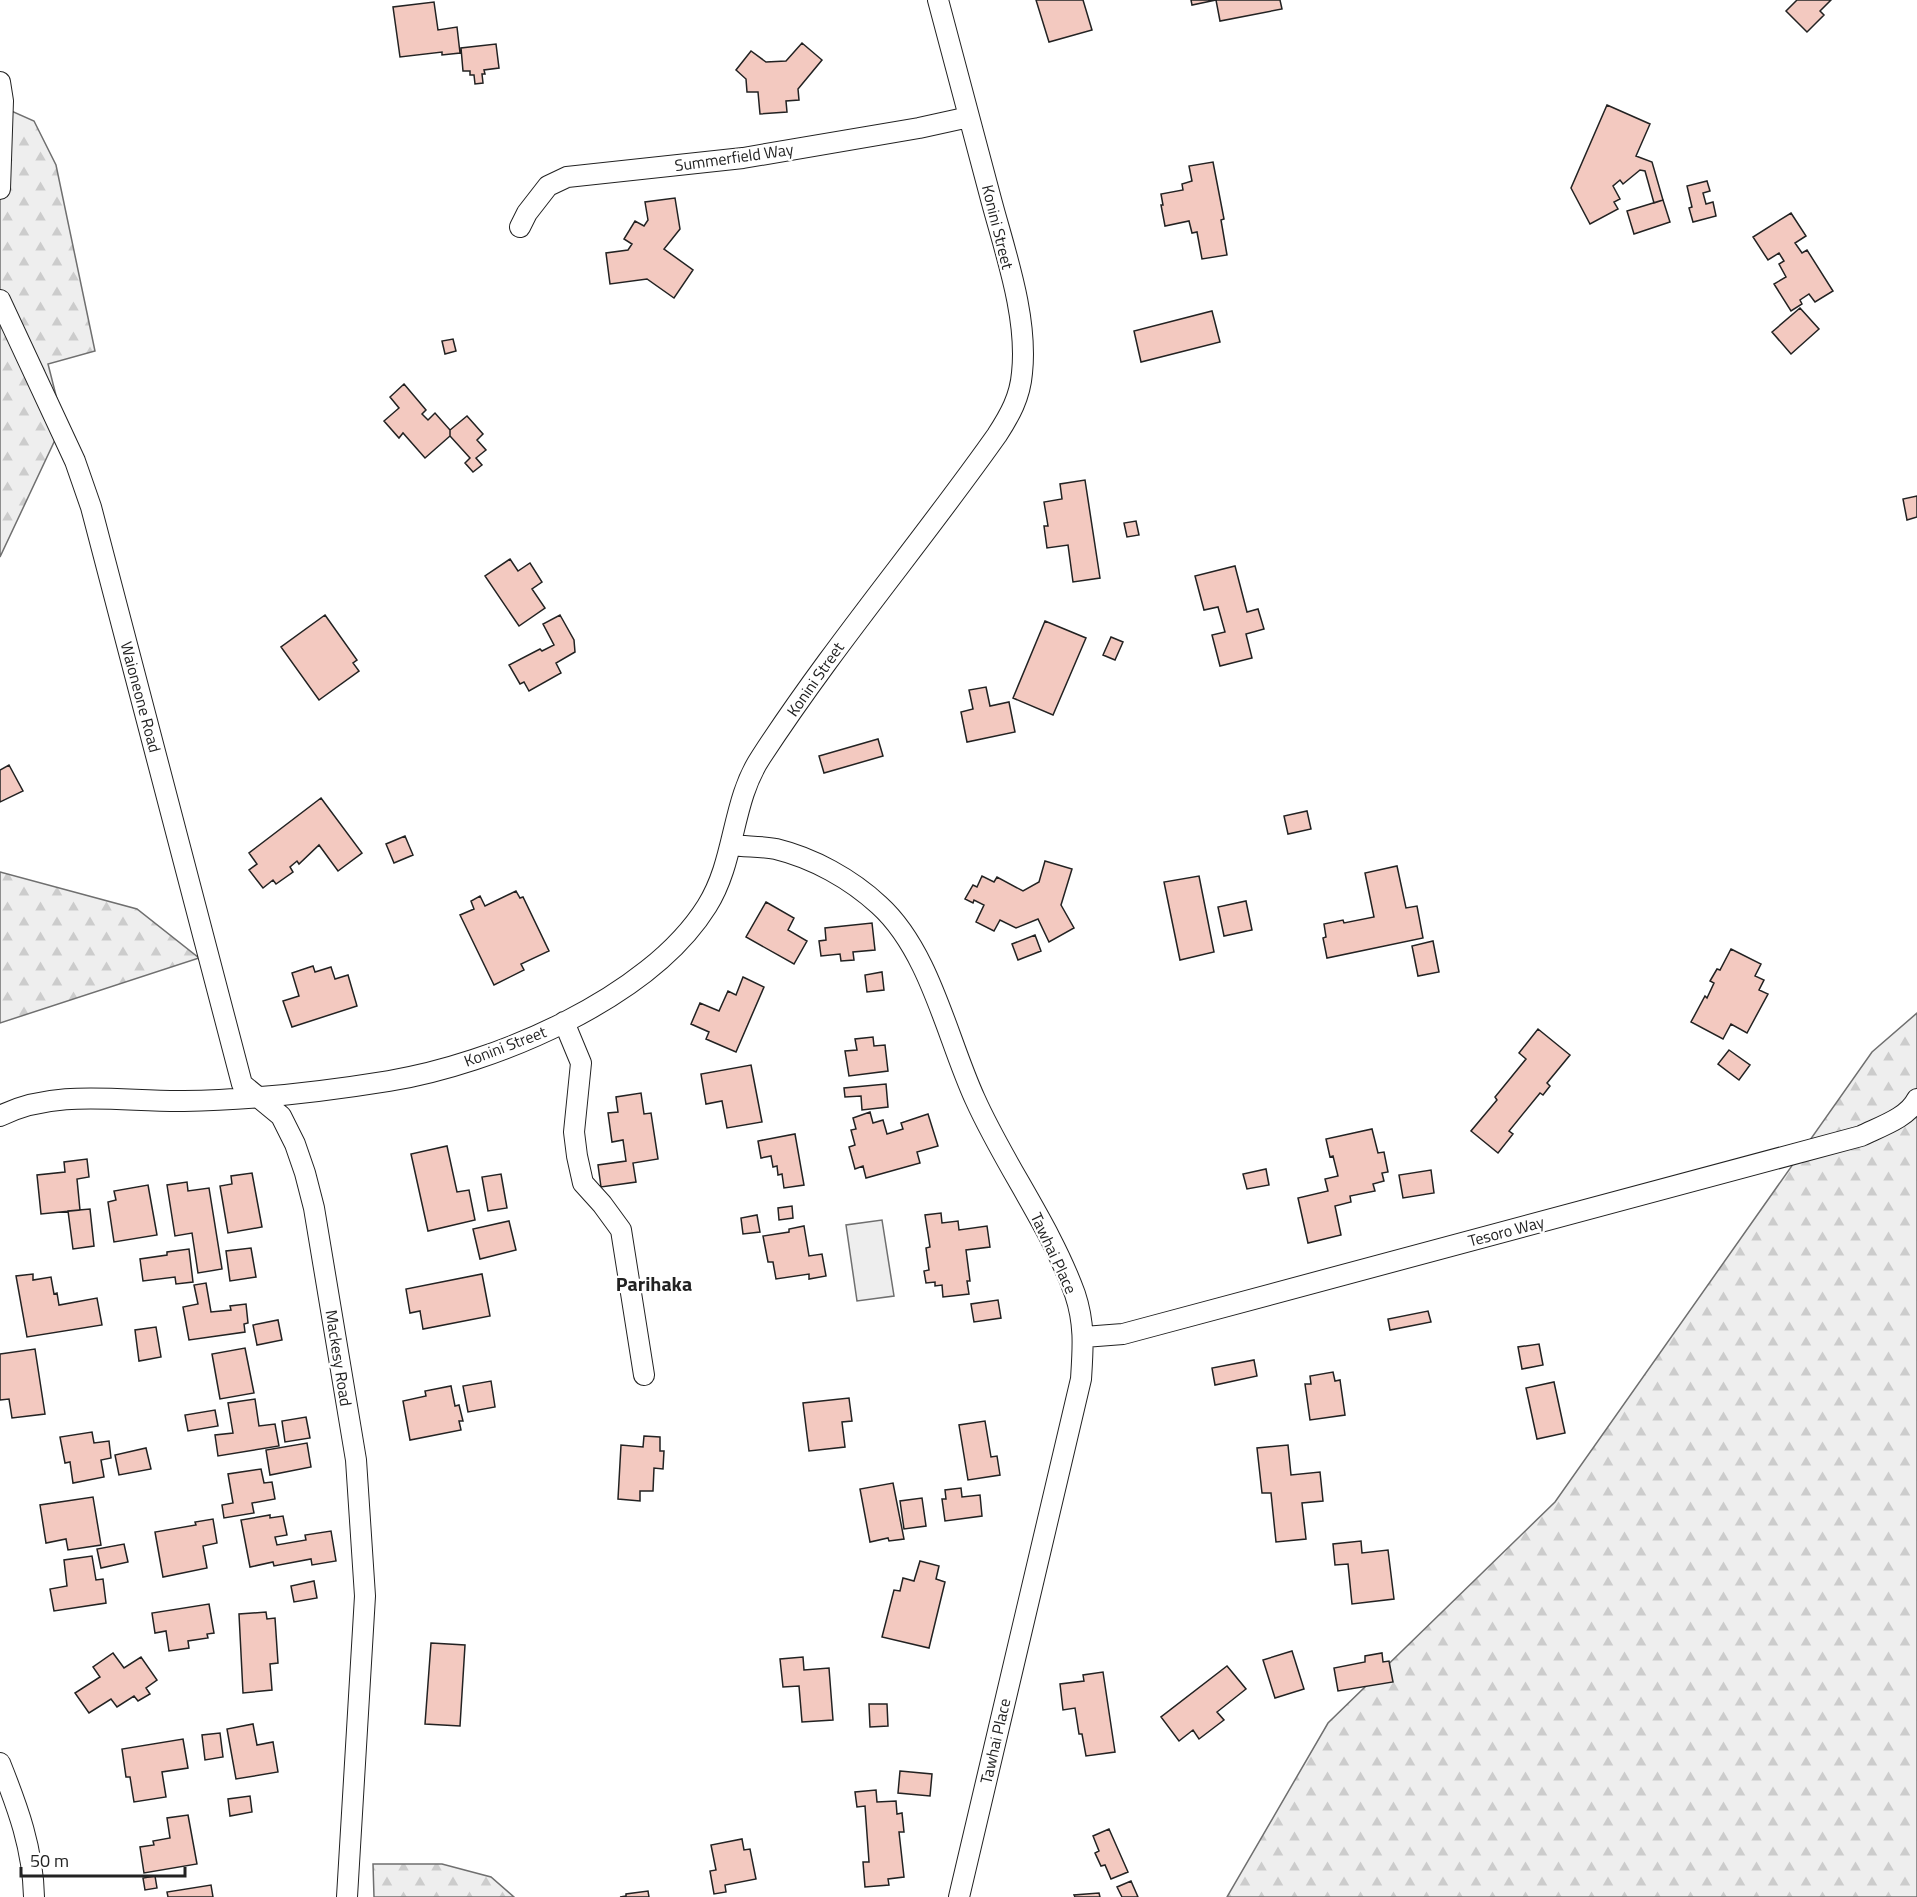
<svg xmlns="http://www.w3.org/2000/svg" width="1917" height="1897" viewBox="0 0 1917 1897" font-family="'Titillium Web',sans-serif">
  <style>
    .forest { fill: url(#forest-firs); stroke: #6f6f6f; stroke-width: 1.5 }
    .pitch { fill: #eee; stroke: #6f6f6f; stroke-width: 1.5 }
    .building { fill: #f3c9c0; stroke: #222; stroke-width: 1.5 }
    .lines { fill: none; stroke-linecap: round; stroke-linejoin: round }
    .minor-casing { stroke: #222; stroke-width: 22 }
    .minor { stroke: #fff; stroke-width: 20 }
    .labels { text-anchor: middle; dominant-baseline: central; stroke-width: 4.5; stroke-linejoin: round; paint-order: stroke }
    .street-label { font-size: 16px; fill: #222; stroke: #fff }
    .quarter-label { font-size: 20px; font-weight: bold; fill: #222; stroke: #fff }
  </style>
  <defs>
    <pattern id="forest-firs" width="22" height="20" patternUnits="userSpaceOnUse" patternTransform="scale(1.5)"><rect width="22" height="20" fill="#eee"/><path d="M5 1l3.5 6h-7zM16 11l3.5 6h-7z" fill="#ccc"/></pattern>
  </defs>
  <rect width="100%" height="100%" fill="#fff"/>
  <path class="forest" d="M0,106L34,121L56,165L95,351L48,364L63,423L0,557Z
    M0,872L137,909L199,958L0,1023Z
    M1917,1013V1897H1227L1328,1723L1555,1502L1872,1052Z
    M373,1864H442L491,1877L514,1897H374Z"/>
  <path class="pitch" d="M882,1220L894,1296L857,1301L846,1225Z"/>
  <path class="building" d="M1036,0H1083L1092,30L1049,42Z
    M1191,0H1280L1282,9L1220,21L1216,0L1192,5Z
    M1797,0H1831L1820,11L1824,15L1807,32L1786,11Z
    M434,2L438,30L457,27L460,53L442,55V52L400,57L393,7Z
    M802,43L822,60L798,89L799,100L786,101L787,112L760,114L758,92H747L746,79L736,70L751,51L766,62L786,61Z
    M496,44L499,68L484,70L485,74H482L483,83L475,84L474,75H470V71H463L461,48Z
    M1607,105L1650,124L1636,156L1652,162L1663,200L1654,203L1645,171L1640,170L1623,184L1620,180L1613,186L1620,199L1614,202L1618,209L1590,224L1571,188Z
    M1213,162L1224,219L1221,220L1227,255L1202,259L1197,232L1192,233L1189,221L1165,226L1161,205H1163L1161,194L1183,190L1182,184L1192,181L1189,166Z
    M1707,181L1710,191L1703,193L1706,204L1713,202L1716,216L1693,222L1689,208L1692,207L1687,186Z
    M675,198L680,229L664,249L693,270L674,298L647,279L610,284L606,253L628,250L632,244L624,239L635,221L644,226L648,220L645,202Z
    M1663,200L1670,222L1634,234L1627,211Z
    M1791,213L1806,236L1795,243L1802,253L1807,250L1833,291L1815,302L1809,294L1800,300L1802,304L1791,311L1774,284L1786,277L1779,264L1784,261L1779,253L1768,260L1753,237Z
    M1800,308L1819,329L1791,354L1772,332Z
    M1212,311L1220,342L1141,362L1134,331Z
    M453,339L456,351L445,354L442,341Z
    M404,384L426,410L422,414L428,420L435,413L450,430V436L425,458L403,433L399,438L384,421L399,408L390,397Z
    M467,416L483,434L477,440L486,450L476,458L482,465L473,472L465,463L470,458L450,436V430Z
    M1085,480L1100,578L1073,582L1068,545L1047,548L1044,526H1048L1044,502L1062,499L1060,484Z
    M1917,496V517L1907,520L1903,499Z
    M1136,521L1139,535L1127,537L1124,523Z
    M510,559L518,571L530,563L542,582L532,589L545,608L519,626L485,576Z
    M1235,566L1247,612L1258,609L1264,629L1246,634L1252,658L1220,666L1212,635L1225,632L1218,607L1204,610L1195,576Z
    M325,615L357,660L353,663L359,671L319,700L281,647Z
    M560,615L574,640L575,652L556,663L561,673L529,691L524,682L520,684L509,665L540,649L542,651L554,645L543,624Z
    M1045,621L1086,638L1053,715L1013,698Z
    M1111,637L1123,642L1115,660L1103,655Z
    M986,687L990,706L1009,702L1015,732L967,742L961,712L973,709L969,690Z
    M878,739L883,756L824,773L819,756Z
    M9,765L23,791L0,802V770Z
    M321,798L362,853L338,871L319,845L299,864L297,861L290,867L293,872L276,884L273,880L263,888L249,870L257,864L249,853Z
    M1307,811L1311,829L1288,834L1284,816Z
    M405,836L413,855L394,863L386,844Z
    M1045,861L1072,869L1061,905L1074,928L1049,942L1038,919L1016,928L1000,920L994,931L976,922L984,905L974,900L973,903L965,899L973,885L977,887L982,876L994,882L997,877L1023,891L1039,882Z
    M1397,866L1406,908L1417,906L1423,938L1327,958L1323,938L1326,937L1324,924L1343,920L1344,923L1374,917L1365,873Z
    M1199,876L1214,952L1180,960L1164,882Z
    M516,891L520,898L523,897L549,951L521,964L524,970L494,985L460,915L474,909L471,901L480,896L485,906Z
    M1246,901L1252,930L1224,936L1218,907Z
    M766,902L794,918L788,930L807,941L794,964L746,937Z
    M872,923L875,950L853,952L854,960L841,961L840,954L821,956L819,941L826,940L825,928Z
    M1035,935L1041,951L1018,960L1012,944Z
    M1433,941L1439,972L1418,976L1412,946Z
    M1731,949L1761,964L1755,976L1764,980L1759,990L1768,994L1747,1033L1731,1024L1723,1039L1691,1022L1705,996L1707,998L1714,983L1710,981L1717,969L1720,970Z
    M313,966L315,972L331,967L335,979L348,975L357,1006L292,1027L283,1001L299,996L292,973Z
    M882,972L884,990L867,992L865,975Z
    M743,977L764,987L736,1052L706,1039L709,1032L691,1024L700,1003L719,1011L728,991L736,995Z
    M1538,1029L1570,1055L1547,1083L1550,1086L1543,1095L1540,1093L1509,1131L1513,1134L1498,1153L1471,1131L1497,1100L1495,1097L1526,1059L1519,1053Z
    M873,1037L874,1046L885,1045L888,1071L849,1076L845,1051L857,1050L855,1039Z
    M1729,1050L1750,1065L1739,1080L1718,1064Z
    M751,1065L762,1122L727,1128L722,1101L706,1104L701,1074Z
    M886,1084L888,1107L862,1110L861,1096L845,1097L844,1088Z
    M641,1093L644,1114L651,1113L658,1159L633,1163L636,1182L601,1187L598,1165L626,1161L623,1140L612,1142L608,1113L618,1112L616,1097Z
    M870,1112L873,1123L883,1120L887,1134L903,1129L901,1123L928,1114L938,1146L917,1152L920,1163L866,1178L863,1166L855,1169L849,1147L855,1145L851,1130L856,1129L853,1118Z
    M1372,1129L1378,1153L1384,1152L1388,1172L1382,1173L1384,1181L1373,1184L1375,1191L1350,1196L1351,1202L1335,1206L1341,1235L1308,1243L1298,1198L1328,1191L1325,1179L1338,1176L1333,1156L1330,1157L1326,1139Z
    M795,1134L804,1185L784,1188L782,1174L778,1175L777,1166L773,1167L771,1156L761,1158L758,1141Z
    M447,1146L457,1192L469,1190L475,1220L428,1231L411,1154Z
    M87,1159L89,1177L77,1179L80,1210L41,1214L37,1175L65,1172L64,1162Z
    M1266,1169L1269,1185L1247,1189L1243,1174Z
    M1431,1170L1434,1193L1403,1198L1399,1175Z
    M252,1173L262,1227L228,1233L220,1186L232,1184L231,1176Z
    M501,1174L507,1208L488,1211L482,1177Z
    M187,1182L188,1191L209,1188L222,1269L198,1273L192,1233L175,1236L167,1185Z
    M148,1185L157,1235L114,1242L108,1202L116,1200L114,1191Z
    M792,1206L793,1218L779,1220L778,1208Z
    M90,1209L94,1246L73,1249L68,1211Z
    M941,1213L942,1223L958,1221L959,1230L987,1226L990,1247L966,1250L970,1281H967L969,1294L943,1297L942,1285L935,1286V1282L926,1283L924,1271L929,1270L926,1248L930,1247L925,1215Z
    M757,1215L760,1232L743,1234L741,1218Z
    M509,1221L516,1250L480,1259L473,1229Z
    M804,1226L809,1256L822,1254L826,1276L809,1279V1274L776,1279L773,1262H768L763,1236L789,1232V1229Z
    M251,1248L256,1277L230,1281L226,1251Z
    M189,1249L193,1282L176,1284L175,1277L143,1281L140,1259L167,1255V1252Z
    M33,1274V1280L51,1277L54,1294L57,1293L59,1305L97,1298L102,1325L27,1337L16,1276Z
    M482,1274L490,1316L423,1329L420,1311L410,1313L406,1289Z
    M206,1283L211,1312L231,1310L230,1306L246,1304L248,1323L244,1324L245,1332L189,1340L183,1307L198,1304L194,1285Z
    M998,1300L1001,1318L974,1322L971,1304Z
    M1428,1311L1431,1322L1390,1330L1388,1319Z
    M278,1320L282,1340L257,1345L253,1325Z
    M156,1327L161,1357L139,1361L135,1330Z
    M1539,1344L1543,1365L1522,1369L1518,1347Z
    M245,1348L254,1393L220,1399L212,1354Z
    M35,1349L45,1414L12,1418L9,1399L0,1400V1354Z
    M1254,1360L1257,1376L1215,1385L1212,1368Z
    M1333,1372L1335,1381L1340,1380L1345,1415L1310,1420L1305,1384H1311L1310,1376Z
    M491,1381L495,1407L468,1412L463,1386Z
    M1554,1382L1565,1433L1537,1439L1526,1388Z
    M451,1386L455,1406L459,1405L463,1421H459L461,1430L410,1440L403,1401L426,1396L425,1391Z
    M849,1398L852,1421L842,1422L845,1447L809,1451L803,1403Z
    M255,1399L259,1426L275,1424L279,1446L218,1456L215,1435L233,1433L228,1403Z
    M215,1410L218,1426L188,1431L185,1415Z
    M306,1417L310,1438L285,1442L282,1421Z
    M985,1421L991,1457L997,1456L1000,1475L968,1480L959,1425Z
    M92,1432L94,1443L109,1441L111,1458L101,1460L104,1477L73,1483L70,1462L65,1463L60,1437Z
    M644,1436L660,1437V1451H664L663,1469L654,1468L653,1491H640V1501L618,1499L621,1445L643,1447Z
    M307,1443L311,1467L270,1475L266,1450Z
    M1288,1445L1291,1475L1320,1472L1323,1501L1302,1503L1306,1539L1276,1542L1271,1493H1262L1257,1448Z
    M146,1448L151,1469L119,1475L115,1455Z
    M261,1469L264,1483L272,1482L275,1499L252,1503L254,1513L224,1518L222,1505L233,1503L228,1474Z
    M893,1483L904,1539L889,1541L888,1538L870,1542L860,1489Z
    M961,1488L962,1497L980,1495L982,1516L945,1521L942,1499H946L945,1490Z
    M93,1497L101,1545L68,1550L66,1539L46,1543L40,1505Z
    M922,1498L926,1526L904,1529L900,1501Z
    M270,1515V1518L283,1516L287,1535L275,1537L277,1545L306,1540L305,1535L331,1531L336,1561L312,1565L311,1559L274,1566L273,1562L250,1567L241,1520Z
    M213,1519L217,1543L203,1546L207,1568L163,1577L155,1532L196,1525L195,1522Z
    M1361,1541L1362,1553L1388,1550L1394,1599L1352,1604L1348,1564L1335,1565L1333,1544Z
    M124,1544L128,1562L101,1568L97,1549Z
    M92,1556L96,1580L103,1579L106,1603L54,1611L50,1589L67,1586L64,1560Z
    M920,1561L939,1566L936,1579L945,1582L929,1648L882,1637L894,1590L900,1591L903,1578L914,1581Z
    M314,1581L317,1598L294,1602L291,1586Z
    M209,1604L214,1633L207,1634L208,1638L188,1641L189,1648L169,1651L166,1631L155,1633L152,1613Z
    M266,1612L267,1619L275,1618L278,1663L270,1664L272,1690L243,1693L239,1614Z
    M431,1643L465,1645L460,1726L425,1724Z
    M1292,1651L1304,1689L1275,1698L1263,1660Z
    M113,1653L124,1668L141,1657L157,1680L146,1688L150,1694L138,1701L134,1696L117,1707L111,1699L89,1713L75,1693L100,1677L93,1667Z
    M1382,1653L1383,1662L1389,1661L1393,1682L1338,1691L1334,1668L1365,1662V1656Z
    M803,1657L804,1670L829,1668L833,1720L802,1722L799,1686L783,1687L780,1659Z
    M1227,1666L1246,1689L1217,1712L1224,1720L1199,1739L1193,1730L1179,1741L1161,1717Z
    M1103,1672L1115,1752L1086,1756L1082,1734H1079L1075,1708L1063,1710L1060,1684L1084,1681L1083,1675Z
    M869,1704H887L888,1726L870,1727Z
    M253,1724L257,1745L273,1742L278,1772L236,1779L227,1729Z
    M220,1733L223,1757L205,1760L202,1735Z
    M183,1739L188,1768L162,1772L166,1797L134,1802L130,1777H126L122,1749Z
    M900,1771L932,1774L930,1796L898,1793Z
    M876,1790L877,1802L896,1801L897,1814L902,1813L904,1832H899L904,1877L888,1879L889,1885L865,1887L863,1862H869L865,1806L857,1807L855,1792Z
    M250,1796L252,1812L230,1816L228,1799Z
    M188,1815L197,1864L144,1873L140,1847L154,1845L153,1841L170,1838L167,1818Z
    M1109,1829L1128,1872L1111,1879L1105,1865L1101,1866L1095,1853L1099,1851L1093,1836Z
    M742,1839L744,1850L750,1849L756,1879L725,1885L726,1892L714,1894L710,1871L716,1870L711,1845Z
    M155,1876L157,1888L145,1890L143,1878Z
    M1131,1881L1138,1897H1122L1117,1887Z
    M211,1885L213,1897H168L167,1892Z
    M648,1891L649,1897H620L626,1896V1894Z
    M1099,1893L1100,1897H1075L1074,1895Z"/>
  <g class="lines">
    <g class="minor-casing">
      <path id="minor" d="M0,82L3,101L0,189
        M520,227L527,213L548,186L567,177L743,158L919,128L969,117
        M0,300L75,461L91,507L242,1084L281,1116L295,1144L305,1173L314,1208L356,1460L365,1596L347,1897
        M731,845C746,847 762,846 776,849C813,858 851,879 879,905C930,951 947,1038 975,1099C1005,1166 1050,1225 1075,1294C1085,1324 1083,1348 1081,1379L959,1897
        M564,1022L581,1063L574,1132L577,1156L583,1183L602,1204L621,1230L644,1375
        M0,1116C56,1088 123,1102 184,1101C252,1100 321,1092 389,1081C493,1064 649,999 707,906C736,860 731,802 761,757C834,645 920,544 997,435C1010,415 1020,397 1022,373C1028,318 1006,255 992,203C974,135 956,68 938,0
        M1084,1337L1123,1334L1861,1136C1879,1127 1908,1118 1917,1099
        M0,1763C18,1808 33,1849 34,1897"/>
    </g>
    <use href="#minor" class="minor"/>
  </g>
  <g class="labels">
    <g class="street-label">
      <text transform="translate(734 157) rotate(-8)">Summerfield Way</text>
      <text transform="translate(998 227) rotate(76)">Konini Street</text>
      <text transform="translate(815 679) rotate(-55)">Konini Street</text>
      <text transform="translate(141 697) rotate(75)">Waioneone Road</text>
      <text transform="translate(505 1046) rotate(-21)">Konini Street</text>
      <text transform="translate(1506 1231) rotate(-15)">Tesoro Way</text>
      <text transform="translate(1054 1253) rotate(65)">Tawhai Place</text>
      <text transform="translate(339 1358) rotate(81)">Mackesy Road</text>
      <text transform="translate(995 1741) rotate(-77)">Tawhai Place</text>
    </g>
    <g class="quarter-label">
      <text x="654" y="1283">Parihaka</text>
    </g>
  </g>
  <path d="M21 1867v9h164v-9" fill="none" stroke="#222222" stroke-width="3"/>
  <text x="30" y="1867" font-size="18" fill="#222222" stroke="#ffffff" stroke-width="4.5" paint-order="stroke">50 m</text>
</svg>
